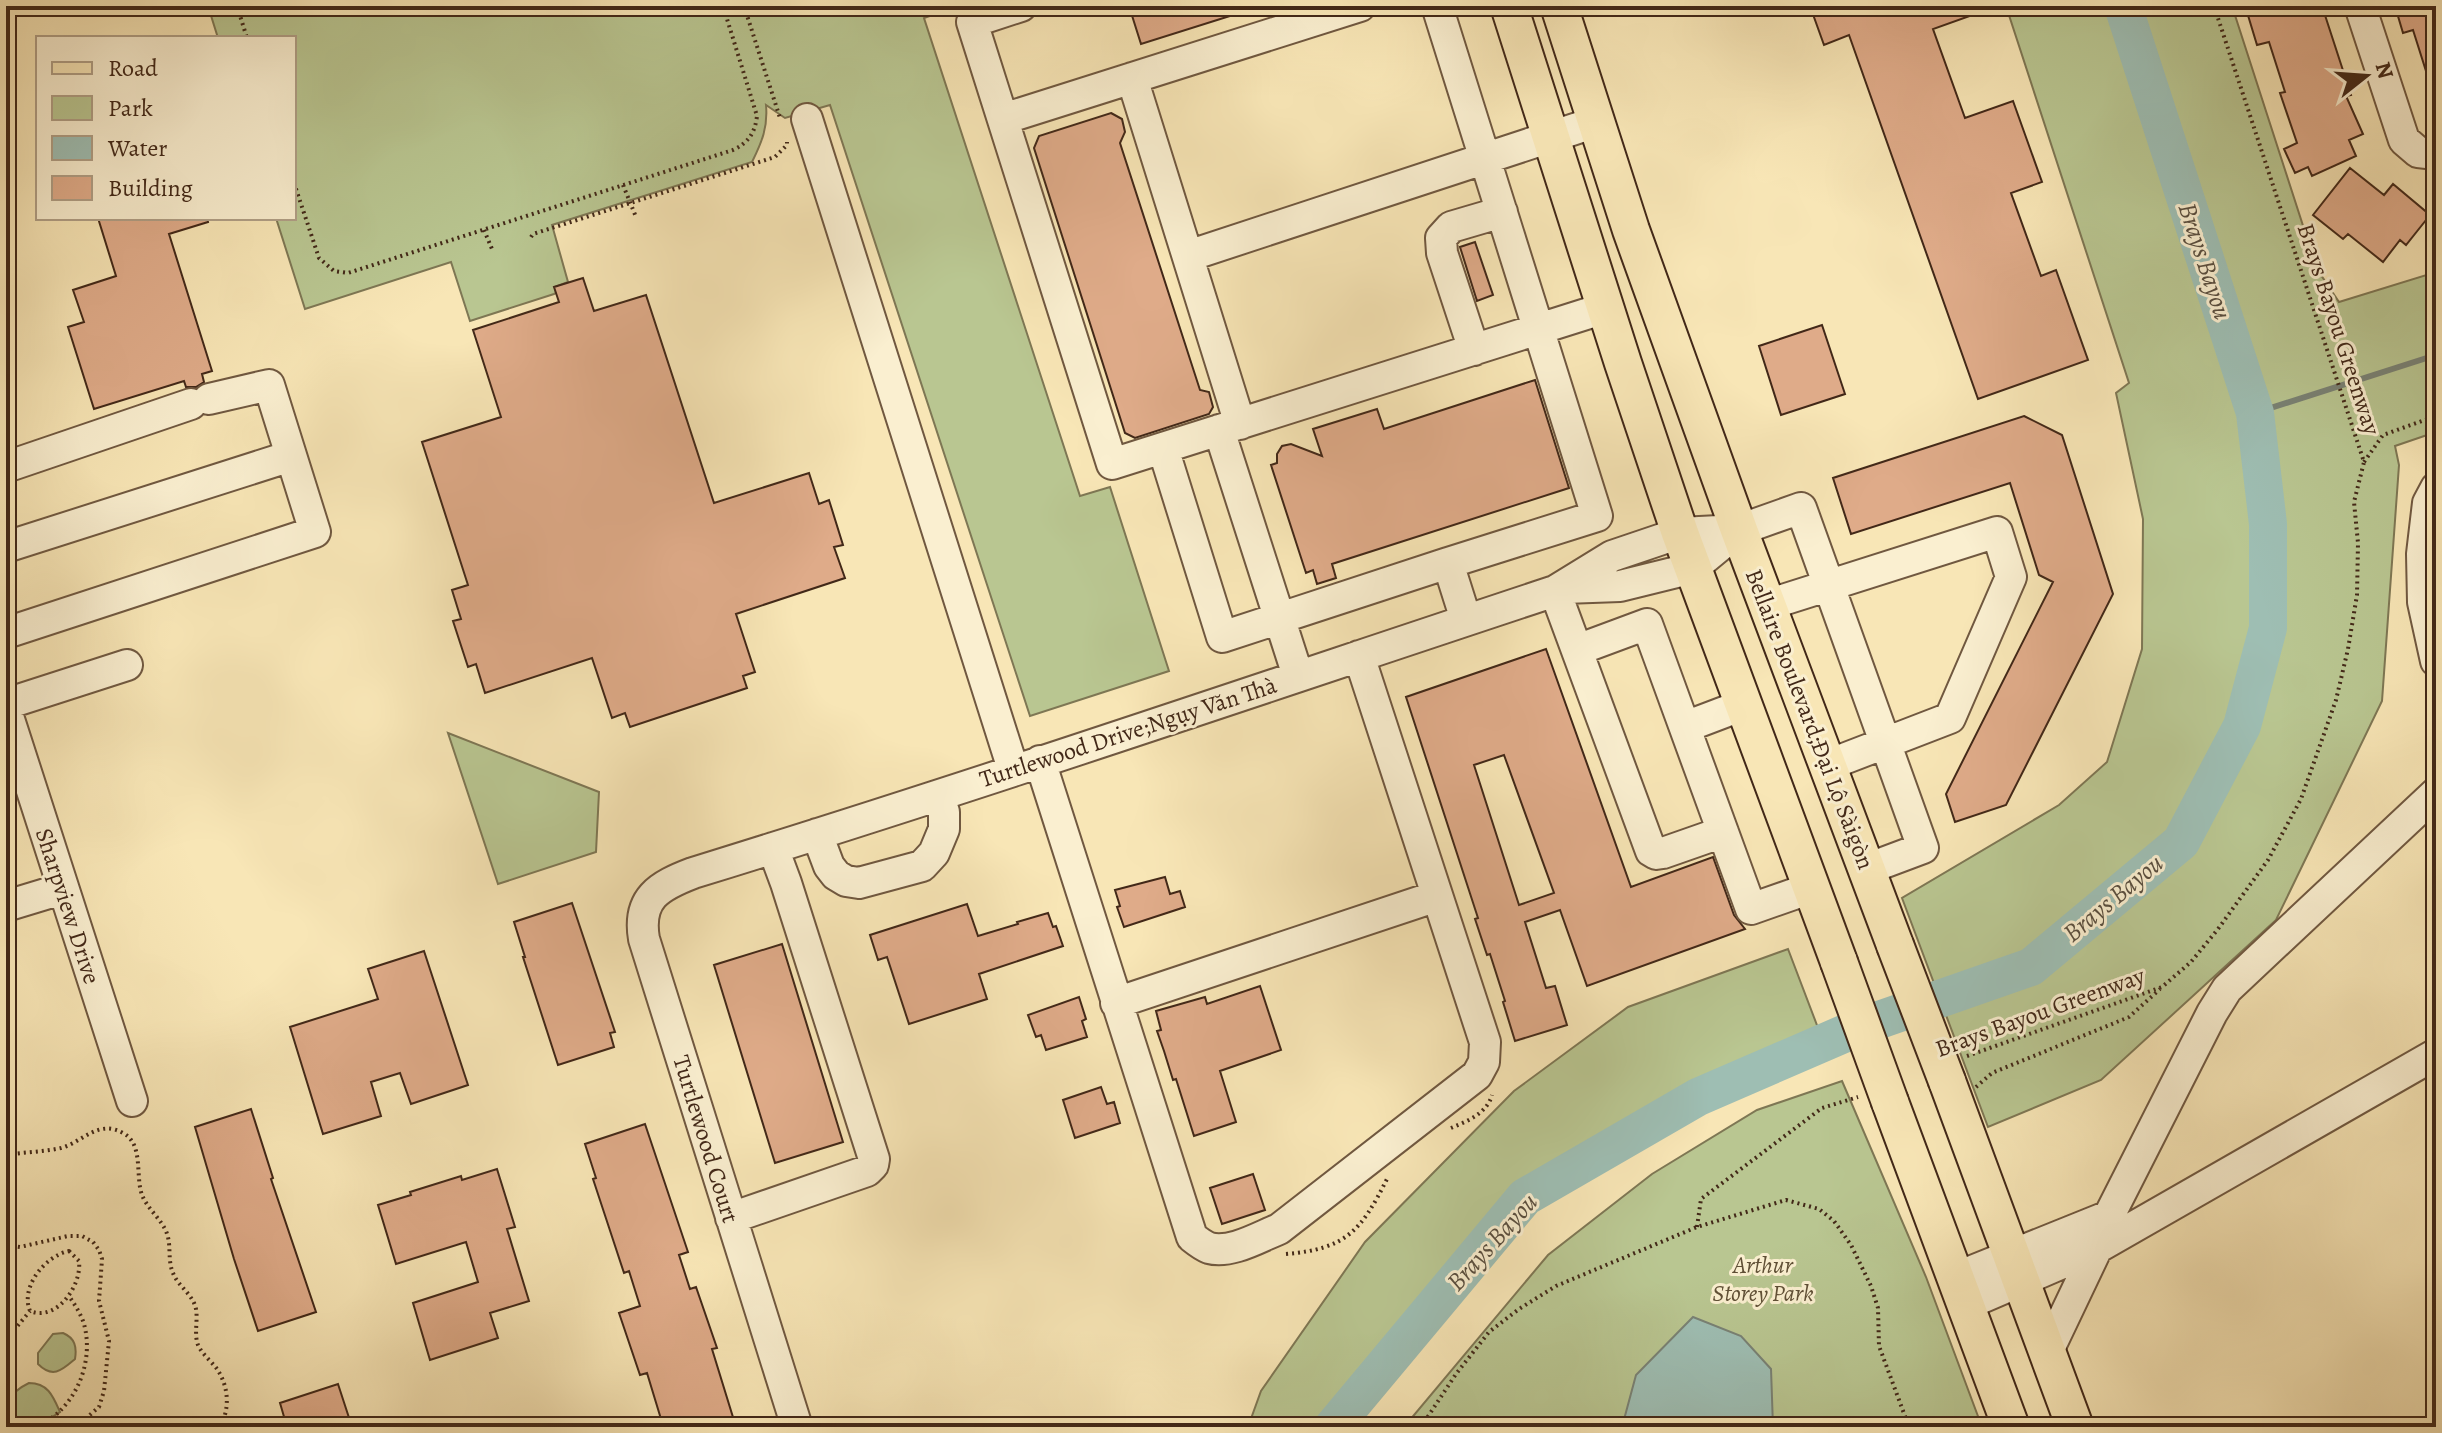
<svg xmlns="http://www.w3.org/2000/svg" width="2442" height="1433" viewBox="0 0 2442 1433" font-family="Alegreya,serif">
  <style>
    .green { fill: #b9c691; stroke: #7e7754; stroke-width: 2 }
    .water { fill: #9ebeb3; stroke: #798275; stroke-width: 2 }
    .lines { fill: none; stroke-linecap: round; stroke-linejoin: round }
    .stream { stroke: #798275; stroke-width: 6 }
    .river { stroke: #9ebeb3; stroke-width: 38 }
    .building { fill: #dfab89; stroke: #422818; stroke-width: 2; fill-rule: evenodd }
    .minor-casing { stroke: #705840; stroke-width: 34 }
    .major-casing { stroke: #422818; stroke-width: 40 }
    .path { stroke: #422818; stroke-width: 4; stroke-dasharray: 2 4; stroke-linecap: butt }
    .minor { stroke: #faefd0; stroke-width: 30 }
    .major { stroke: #f8e6b6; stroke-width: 36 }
    .major-bridge-casing { stroke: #422818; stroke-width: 40; stroke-linecap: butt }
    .major-bridge { stroke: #f8e6b6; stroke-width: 36 }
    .labels { text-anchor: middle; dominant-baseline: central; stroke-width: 6; stroke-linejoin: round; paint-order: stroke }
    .street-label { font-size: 24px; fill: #422818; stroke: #faefd0 }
    .park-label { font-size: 24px; font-style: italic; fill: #605036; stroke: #faefd0 }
    .water-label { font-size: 26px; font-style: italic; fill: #594e3f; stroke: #faefd0 }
  </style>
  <rect width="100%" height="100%" fill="#f8e6b6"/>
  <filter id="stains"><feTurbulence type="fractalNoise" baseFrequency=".0025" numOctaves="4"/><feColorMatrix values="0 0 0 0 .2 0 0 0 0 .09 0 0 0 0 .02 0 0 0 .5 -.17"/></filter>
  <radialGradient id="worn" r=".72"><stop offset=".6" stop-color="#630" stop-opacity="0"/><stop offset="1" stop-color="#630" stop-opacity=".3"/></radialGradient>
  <path class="green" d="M208,6H958L924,18L1080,496L1110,487L1169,671L1030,716L830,105L785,118L766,105C768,127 762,142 752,162L552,225L568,282L555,287L556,293L554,294L470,321L451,262L305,309L276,218H294V38H218Z
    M2006,6H2232L2317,269L2339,302L2436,272V432L2395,446L2399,465L2382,701L2276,920L2101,1080L1988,1127L1902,898L2059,805L2107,762L2142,649L2143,519L2116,393L2129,383Z
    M448,733L599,792L596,852L498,884Z
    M1788,949L1823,1041L1777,1055L1648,1122L1535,1208L1355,1413L1349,1427H1248L1261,1391L1365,1242L1514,1091L1628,1007Z
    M1842,1081L1926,1277L1982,1427H1404L1548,1255L1652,1174L1757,1110Z
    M63,1333C75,1338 77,1347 75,1359C62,1370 53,1379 38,1364V1353L53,1334Z
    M29,1383C48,1383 53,1396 60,1412L36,1427H15C1,1407 8,1393 29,1383Z"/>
  <path class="water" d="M1693,1317L1741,1336L1771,1369L1773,1427H1622L1636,1375Z"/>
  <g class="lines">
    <path class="stream" d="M2255,413L2436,355"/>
    <path class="river" d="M1333,1427L1525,1197L1698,1097L1862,1026L2031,967L2181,842L2242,726L2268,628V524L2255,413L2123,6"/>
  </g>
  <path class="building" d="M1129,6H1249V10L1141,44Z
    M1810,6H1992V8L1933,29L1965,118L2013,101L2042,182L2011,193L2041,276L2056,270L2088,360L1978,399L1849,35L1824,45Z
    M2269,6H2322L2351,95L2346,96L2363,134L2349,140L2356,156L2312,176L2308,167L2295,173L2284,149L2297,143L2280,93L2285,92L2269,42L2257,45L2247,12Z
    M2395,6H2436V90H2432L2413,30L2403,33Z
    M1111,113L1122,119L1125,132L1120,143L1200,390L1209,392L1213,407L1209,414L1135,438L1125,433L1034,148L1039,136Z
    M2350,168L2384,195L2393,184L2430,215L2406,245L2400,240L2383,262L2348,234L2343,239L2313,215Z
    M98,218H207L208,222L169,234L212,371L202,374L204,382L196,387H186L184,381L94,409L68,327L84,322L73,290L116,276Z
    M1475,242L1493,295L1477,301L1460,247Z
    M583,278L594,311L646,295L714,503L809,473L819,504L829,500L843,545L834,547L845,578L736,614L755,672L743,676L747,688L630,727L625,713L612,718L592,658L485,693L476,664L468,667L453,621L461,619L452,590L468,585L422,442L501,417L473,330L559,302L554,287Z
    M1822,325L1845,394L1781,415L1759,346Z
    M1535,380L1569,488L1332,564L1336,578L1317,584L1313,570L1306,573L1271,465L1277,463V454L1282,446L1291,444L1322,456L1313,429L1377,409L1384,429Z
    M2024,416L2062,435L2113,594L2006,805L1955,822L1946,794L2053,582L2039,575L2010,483L1851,534L1833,478Z
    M1546,649L1631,887L1713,857L1734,915L1745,929L1587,986L1560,910L1525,922L1546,988L1555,986L1567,1025L1515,1041L1503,1002L1505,1001L1490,954L1487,955L1475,919L1478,918L1406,697ZM1504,755L1554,893L1519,905L1474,765Z
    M1165,877L1170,894L1180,891L1185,907L1124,927L1117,907L1120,906L1115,890Z
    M572,903L615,1032L610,1033L614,1047L558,1065L523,957H525L514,922Z
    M967,904L978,936L1018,924L1017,922L1048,913L1053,927L1056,926L1063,946L979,974L987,999L909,1024L887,957L878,960L870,935Z
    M782,944L843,1142L775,1163L714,965Z
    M424,951L468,1085L411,1104L400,1073L371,1082L381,1116L323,1134L290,1027L378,999L368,969Z
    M1260,986L1281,1050L1220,1071L1236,1122L1194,1136L1176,1079L1173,1080L1164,1051L1157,1031L1161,1030L1156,1011L1205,997L1207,1004Z
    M1079,997L1086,1019L1082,1021L1087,1037L1046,1050L1041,1035L1036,1037L1028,1015Z
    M1101,1087L1107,1104L1114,1102L1120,1123L1075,1138L1063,1100Z
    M251,1109L273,1178L271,1179L316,1312L258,1331L234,1259L195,1127Z
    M645,1124L688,1252L679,1255L690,1289L696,1287L717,1348L712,1349L736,1427H666L664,1418L661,1419L647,1373L640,1375L619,1313L640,1306L629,1271L624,1273L593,1179L596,1178L585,1144Z
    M497,1169L515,1227L507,1229L529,1301L490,1313L498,1338L430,1360L413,1303L478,1282L466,1242L396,1264L378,1205L411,1195L410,1192L461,1176L462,1180Z
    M1253,1174L1265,1210L1222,1224L1210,1188Z
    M338,1384L352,1427H287L280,1403Z"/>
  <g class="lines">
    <g class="minor-casing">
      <path id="minor" d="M1021,6L972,22L1112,464L1605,308
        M1437,6L1597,516L1448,563L1466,620
        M2360,6L2404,140L2418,152L2436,154
        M1132,78L1240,424
        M807,119L1013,769
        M1003,119L1360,6
        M1188,256L1596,122
        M1474,350L1442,253L1441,238L1451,227L1502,212
        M1219,430L1298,676
        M1163,448L1222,637L1448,563
        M6,467L191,404
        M2436,488L2428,503L2422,554L2423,602L2436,661
        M6,547L291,456
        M1564,588L1620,586L1693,568L1739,530
        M1555,591L1651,851L1656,854L1663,853L1723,832
        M1767,605L1997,532L2011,577L1950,718L1828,765
        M6,633L315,532L269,385L209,399
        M1577,650L1647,624L1751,909L1811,888
        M6,704L127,665
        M6,710L132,1101
        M1685,727L1743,705
        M1040,761L1192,1237C1197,1241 1204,1246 1209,1248C1231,1254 1259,1237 1279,1229L1477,1075L1484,1062L1485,1042L1359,656
        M817,834L829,866L836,875L846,881L859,883L922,866L934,853L944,829V812L938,796
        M6,906L62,889
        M1116,1003L1437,896
        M2109,1216L2212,1013L2227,989L2436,793
        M731,1218L867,1171L873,1165L874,1159L786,883L773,848
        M1955,1278L2109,1216L2097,1248L2047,1353
        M1965,1305L2097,1248L2436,1054
        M797,1427L644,939C637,898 659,886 693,873C982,784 1268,686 1555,591L1612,556L1680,533L1739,530L1801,508L1923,848L1867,869"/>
    </g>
    <g class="major-casing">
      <path id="major" d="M1509,6L1623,363L1680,533L1839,962
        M1559,6L1631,230L1739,530L1895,945
        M1947,1081L2075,1427
        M1890,1102L2011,1427"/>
    </g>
    <path class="path" d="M237,6L247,38
      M744,6L780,118
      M294,183L319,258L334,271L348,273L733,150C748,143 755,133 757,116L723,6
      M623,185L636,217
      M484,230L492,249
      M531,237L533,234L775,157L787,145V142
      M2364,462L2383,435L2436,416
      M1967,1056L2162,987L2191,962L2218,929L2268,860L2301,799L2336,700L2348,649L2357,595L2358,543L2354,502L2364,462L2214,6
      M1976,1087L1992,1073L2129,1017L2160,989
      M1451,1128C1468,1121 1487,1113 1492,1095
      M6,1155C24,1152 43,1152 61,1148C83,1142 98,1119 123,1133C144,1144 135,1176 142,1195C147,1208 160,1218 166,1231C172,1245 167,1259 173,1273C177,1284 189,1292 194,1303C200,1315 193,1332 198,1345C202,1354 211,1361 217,1369C229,1387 230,1409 220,1427
      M1697,1227L1701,1199L1822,1108L1858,1097
      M6,1245L20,1247L68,1236H82L93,1242L99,1250L102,1259L99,1301L109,1341L104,1391L99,1407L76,1427
      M69,1251L79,1261C82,1285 57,1322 30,1311C20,1287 45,1256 69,1251Z
      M1286,1254C1346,1249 1361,1231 1387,1179
      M10,1335L30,1311
      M36,1427C74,1411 95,1364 84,1324C81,1314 75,1305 69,1296
      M1421,1427L1456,1374L1489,1332L1519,1309L1556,1286L1697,1227L1786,1200L1819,1209L1834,1221L1851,1245L1871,1286L1878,1308L1879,1346L1909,1427"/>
    <use href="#minor" class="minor"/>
    <use href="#major" class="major"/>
    <g class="major-bridge-casing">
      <path id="major-bridge" d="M1895,945L1947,1081
        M1839,962L1890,1102"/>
    </g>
    <use href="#major-bridge" class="major-bridge"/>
  </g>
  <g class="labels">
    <g class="street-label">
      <text transform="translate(2339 329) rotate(72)">Brays Bayou Greenway</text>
      <text transform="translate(1810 719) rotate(69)">Bellaire Boulevard;Đại Lộ Sàigòn</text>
      <text transform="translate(1128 732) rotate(-18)">Turtlewood Drive;Ngụy Văn Thà</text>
      <text transform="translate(68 906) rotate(72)">Sharpview Drive</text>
      <text transform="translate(2040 1012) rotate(-20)">Brays Bayou Greenway</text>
      <text transform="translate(706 1139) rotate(73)">Turtlewood Court</text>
    </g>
    <g class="park-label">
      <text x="1763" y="1265">Arthur<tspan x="1763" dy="28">Storey Park</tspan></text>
    </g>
    <g class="water-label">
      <text transform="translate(2205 261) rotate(72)">Brays Bayou</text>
      <text transform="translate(2113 898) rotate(-40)">Brays Bayou</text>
      <text transform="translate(1492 1242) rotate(-48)">Brays Bayou</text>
    </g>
  </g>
  <rect width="2442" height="1433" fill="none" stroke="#f8e6b6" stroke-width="32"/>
  <rect x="8" y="8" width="2426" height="1417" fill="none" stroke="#422818" stroke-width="4"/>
  <rect x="16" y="16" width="2410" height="1401" fill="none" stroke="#422818" stroke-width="2"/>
  <rect x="36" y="36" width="260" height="184" fill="#faefd0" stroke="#b09f86" stroke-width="2"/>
  <rect x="52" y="62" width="40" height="12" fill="#f8e6b6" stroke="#b09f86" stroke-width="2"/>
  <text x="108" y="76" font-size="24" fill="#422818">Road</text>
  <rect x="52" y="96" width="40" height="24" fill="#b9c691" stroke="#b09f86" stroke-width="2"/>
  <text x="108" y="116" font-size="24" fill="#422818">Park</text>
  <rect x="52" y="136" width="40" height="24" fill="#9ebeb3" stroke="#b09f86" stroke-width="2"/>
  <text x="108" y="156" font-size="24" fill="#422818">Water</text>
  <rect x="52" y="176" width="40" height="24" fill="#dfab89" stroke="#b09f86" stroke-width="2"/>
  <text x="108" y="196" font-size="24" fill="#422818">Building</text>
  <g transform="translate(2366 76) rotate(73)" stroke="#faefd0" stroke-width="6" paint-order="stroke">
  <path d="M0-6L14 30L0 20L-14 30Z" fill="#422818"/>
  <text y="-12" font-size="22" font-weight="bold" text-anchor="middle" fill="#422818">N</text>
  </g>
  <rect width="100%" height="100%" filter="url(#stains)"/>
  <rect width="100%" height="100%" fill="url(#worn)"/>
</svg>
